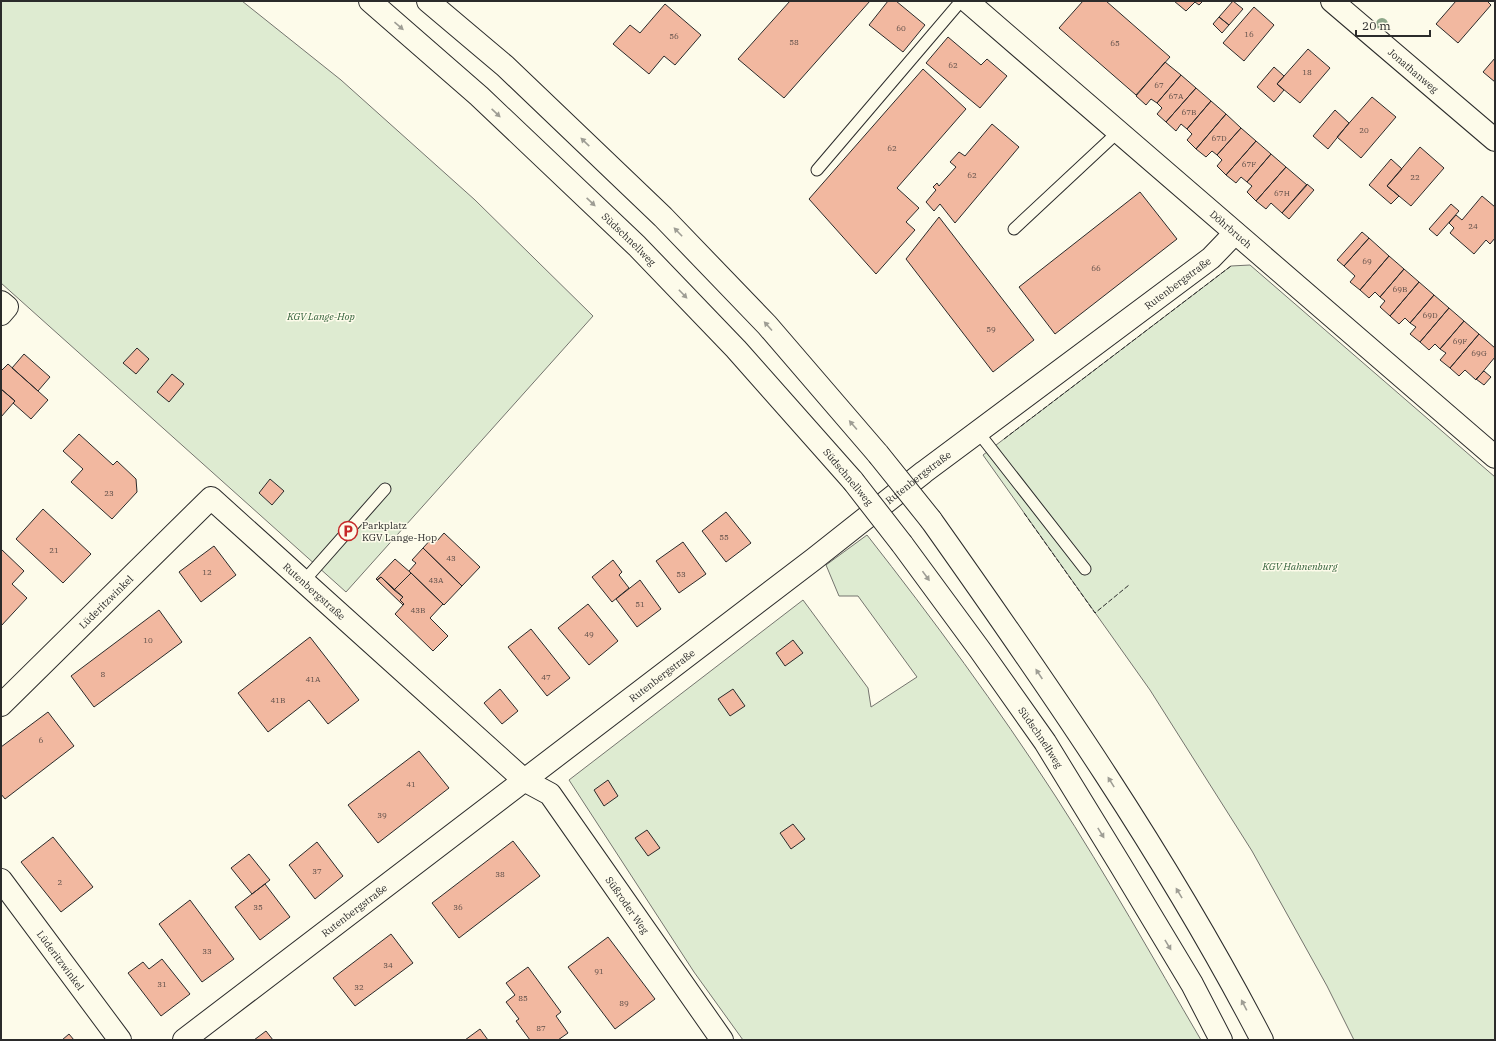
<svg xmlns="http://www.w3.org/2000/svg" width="1496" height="1041" viewBox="0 0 1496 1041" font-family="'IBM Plex Serif',serif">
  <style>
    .green { fill: #deebd1; stroke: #74746e }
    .building { fill: #f2b8a0; stroke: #2b2b2b }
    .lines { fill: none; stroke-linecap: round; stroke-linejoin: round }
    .service-casing { stroke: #2b2b2b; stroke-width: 13 }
    .minor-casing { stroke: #2b2b2b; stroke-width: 24 }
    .trunk-casing { stroke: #2b2b2b; stroke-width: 24 }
    .service { stroke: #fdfbea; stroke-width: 11 }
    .minor { stroke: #fdfbea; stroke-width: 22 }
    .trunk { stroke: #fdfbea; stroke-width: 22 }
    .trunk-bridge-casing { stroke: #2b2b2b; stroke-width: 24; stroke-linecap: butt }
    .trunk-bridge { stroke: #fdfbea; stroke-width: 22 }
    .fence { stroke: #2b2b2b; stroke-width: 1; stroke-dasharray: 5 2; stroke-linecap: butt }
    .tree { fill: #8ea78a }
    .oneway { fill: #9e9d94 }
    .labels { text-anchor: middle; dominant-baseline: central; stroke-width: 3; stroke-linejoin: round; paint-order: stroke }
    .number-label { font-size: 8px; fill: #5d4e48 }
    .street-label { font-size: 10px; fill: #2b2b2b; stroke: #fdfbea }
    .park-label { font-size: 10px; font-style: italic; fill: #34623c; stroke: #fdfbea }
    .poi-label { font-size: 10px; fill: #2b2b2b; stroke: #fdfbea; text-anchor: start }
  </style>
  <rect width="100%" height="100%" fill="#fdfbea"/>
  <path class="green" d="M1,1H242L341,80L475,200L593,316L346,592L1,283Z
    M1250,265L1495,477V1040H1354L1327,986L1252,851L1150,690L983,455L1231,266Z
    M867,535C933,619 997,706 1056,797C1107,876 1153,958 1201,1040H743L694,972L569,780L803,600L868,688L871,707L917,677L858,596H839L826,565Z"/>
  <path class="building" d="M790,1H870L784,98L738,59Z
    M888,1H896L925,25L903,52L869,25Z
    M1083,1H1106L1170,57L1136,95L1059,28Z
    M1174,1H1203L1199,5L1195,2L1186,11Z
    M1233,1L1243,9L1229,25L1219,17Z
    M1456,1H1487L1491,5L1458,43L1436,24Z
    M665,4L701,35L675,65L664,56L649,74L613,44L630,25L640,33Z
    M1254,7L1274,25L1244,61L1223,43Z
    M1219,17L1229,25L1222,33L1213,24Z
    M948,37L981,65L987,59L1007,76L980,108L926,63Z
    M1308,49L1330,68L1300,103L1277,84Z
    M1495,58V82L1483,72Z
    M1165,62L1181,75L1157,103L1151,99L1146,105L1136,96Z
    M1274,67L1284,76L1277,84L1284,90L1274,102L1257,87Z
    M923,69L966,109L897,188L919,208L906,222L915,230L876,274L809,199Z
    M1181,75L1196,88L1166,122L1157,114L1162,108L1157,103Z
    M1196,88L1211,101L1187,129L1181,124L1176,131L1166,122Z
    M1372,97L1396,117L1361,158L1337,137Z
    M1211,101L1226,114L1196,149L1187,140L1192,134L1187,129Z
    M1335,110L1349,123L1328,149L1313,136Z
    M1226,114L1241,128L1217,155L1212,151L1206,157L1196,149Z
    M992,124L1019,147L955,223L940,204L934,211L926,202L936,190L933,187L937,183L939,186L956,167L950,162L959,152L965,156Z
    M1241,128L1256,141L1226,175L1217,166L1222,160L1217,155Z
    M1256,141L1271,154L1247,182L1241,177L1236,183L1226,175Z
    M1420,147L1444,168L1411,206L1387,186Z
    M1271,154L1286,167L1256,201L1247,192L1252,186L1247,182Z
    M1391,159L1402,169L1387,186L1399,196L1391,204L1369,185Z
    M1286,167L1307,185L1282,213L1271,203L1266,209L1256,201Z
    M1307,184L1314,190L1289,219L1282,213Z
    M1140,192L1177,239L1055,334L1019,287Z
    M1482,196L1495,207V238L1490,244L1486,240L1474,254L1450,233L1454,228L1449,223L1456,215L1462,220Z
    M1451,204L1459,211L1437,236L1429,229Z
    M939,217L1034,340L993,372L906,259Z
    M1362,232L1369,238L1344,266L1337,260Z
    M1369,238L1389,256L1360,290L1350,282L1355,276L1344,266Z
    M1389,256L1404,269L1380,297L1375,292L1369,298L1360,290Z
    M1404,269L1419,282L1390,316L1380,307L1385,301L1380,297Z
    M1419,282L1434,295L1410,323L1405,318L1399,324L1390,316Z
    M1434,295L1449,308L1420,342L1410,334L1416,327L1410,323Z
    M1449,308L1464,321L1440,349L1435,344L1429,350L1420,342Z
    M1464,321L1479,334L1450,368L1440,360L1446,353L1440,349Z
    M1479,334L1495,348V357L1476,380L1465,370L1459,376L1450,368Z
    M137,348L149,359L136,374L123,363Z
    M24,354L50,377L38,391L12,368Z
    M8,364L48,400L31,419L13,403L15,401L1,389V371Z
    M1484,371L1491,377L1484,385L1476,379Z
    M172,374L184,384L169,402L157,392Z
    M1,389L15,401L1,417Z
    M79,434L113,465L117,461L136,479L137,492L112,519L71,482L83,469L63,451Z
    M270,479L284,491L272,505L259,493Z
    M43,509L91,554L63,583L16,539Z
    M726,512L751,543L726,562L702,531Z
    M444,533L480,567L462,586L423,548L433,537L437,541Z
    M683,542L706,574L679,593L656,561Z
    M214,546L236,575L201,602L179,572Z
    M423,548L462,586L444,605L409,571L416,563L412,560Z
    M1,549L24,571L12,584L27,598L1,626Z
    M395,559L411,573L394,590L381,577L377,580L376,579Z
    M613,560L622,572L619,575L629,588L612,602L592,577Z
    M411,573L443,604L430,618L448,636L433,651L395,614L404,604L400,600L403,597L394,590Z
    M381,577L403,597L400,600L404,604L403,605L377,580Z
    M640,580L661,609L637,627L616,599Z
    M588,604L618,641L589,665L558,628Z
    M159,610L182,642L94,707L71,676Z
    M531,629L570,678L547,696L508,647Z
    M310,637L359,700L328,724L309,700L268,732L238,693Z
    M793,640L803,653L785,666L776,653Z
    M500,689L518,711L502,724L484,703Z
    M733,689L745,706L730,716L718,699Z
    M48,712L74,746L5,799L1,794V747Z
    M419,751L449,788L378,843L348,805Z
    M608,780L618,796L604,806L594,790Z
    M793,824L805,839L791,849L780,833Z
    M647,830L660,848L648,856L635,838Z
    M53,837L93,887L61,912L21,862Z
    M513,841L540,876L459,938L432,903Z
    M317,842L343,876L315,899L289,865Z
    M249,854L270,880L252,894L231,868Z
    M265,884L290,917L260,940L235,907Z
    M190,900L234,959L202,982L159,924Z
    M391,934L413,963L355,1006L333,978Z
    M608,937L655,999L615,1029L568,967Z
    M162,959L190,994L161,1016L128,973L143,962L149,969Z
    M528,967L561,1012L556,1016L568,1033L558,1040H530L516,1021L519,1019L506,1002L515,995L506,983Z
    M480,1029L488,1040H465Z
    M266,1031L273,1040H254Z
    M69,1034L74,1040H62Z"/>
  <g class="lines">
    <g class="service-casing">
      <path id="service" d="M817,170L961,1
        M1014,229L1118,132
        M978,432L1085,569
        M303,582L385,489"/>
    </g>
    <g class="minor-casing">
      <g id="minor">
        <path id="s1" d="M967,1L1495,457"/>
        <path id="s2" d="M1332,1L1495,140"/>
        <path d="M1,302L7,307L1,314"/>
        <path id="s3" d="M1,705L211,498L524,780L550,794L722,1040"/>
        <path id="s4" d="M1,880L120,1040"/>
        <path id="s5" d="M184,1040L814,559L924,472L1203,264L1211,258L1235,233"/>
      </g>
    </g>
    <g class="trunk-casing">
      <g id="trunk">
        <path id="s6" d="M370,1L479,96L637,246L736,349L853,481"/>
        <path d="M428,1L505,66L663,217L767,325L878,454"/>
        <path d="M931,520C1050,688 1167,857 1262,1040"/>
        <path id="s7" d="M902,544L980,650L1045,742L1121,866L1192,984L1221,1040"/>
      </g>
    </g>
    <use href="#service" class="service"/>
    <use href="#minor" class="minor"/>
    <use href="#trunk" class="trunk"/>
    <g class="trunk-bridge-casing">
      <path id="trunk-bridge" d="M878,454L931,520
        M853,481L902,544"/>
    </g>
    <use href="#trunk-bridge" class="trunk-bridge"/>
    <path class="fence" d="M1004,439L1231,266
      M1024,513L1095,613L1129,585"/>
  </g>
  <circle class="tree" cx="1382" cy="24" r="6"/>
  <defs><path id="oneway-solid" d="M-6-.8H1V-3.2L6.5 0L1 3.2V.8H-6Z"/></defs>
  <g class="oneway">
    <use href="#oneway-solid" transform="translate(399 26) rotate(41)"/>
    <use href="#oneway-solid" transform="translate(496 113) rotate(43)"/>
    <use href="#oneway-solid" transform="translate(585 142) rotate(-136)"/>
    <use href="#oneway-solid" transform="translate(591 202) rotate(43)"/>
    <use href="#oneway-solid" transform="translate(678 232) rotate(-134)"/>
    <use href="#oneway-solid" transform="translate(683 294) rotate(46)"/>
    <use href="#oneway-solid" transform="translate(768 326) rotate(-132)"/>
    <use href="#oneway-solid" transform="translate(853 425) rotate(-131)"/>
    <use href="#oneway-solid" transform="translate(926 576) rotate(54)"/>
    <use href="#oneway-solid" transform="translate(1039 674) rotate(-124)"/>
    <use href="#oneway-solid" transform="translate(1111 782) rotate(-122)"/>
    <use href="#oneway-solid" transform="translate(1101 833) rotate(58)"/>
    <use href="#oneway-solid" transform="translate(1179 893) rotate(-121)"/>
    <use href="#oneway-solid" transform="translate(1168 945) rotate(59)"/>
    <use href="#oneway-solid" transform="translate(1244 1005) rotate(-118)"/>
  </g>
  <defs>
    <g id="parking-ring" transform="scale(1)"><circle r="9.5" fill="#fdfbea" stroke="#c62828" stroke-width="1.5"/><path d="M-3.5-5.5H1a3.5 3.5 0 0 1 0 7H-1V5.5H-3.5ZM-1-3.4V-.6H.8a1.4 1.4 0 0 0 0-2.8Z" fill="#c62828"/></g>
  </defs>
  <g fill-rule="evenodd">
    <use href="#parking-ring" x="348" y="531"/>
  </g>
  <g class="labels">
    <g class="number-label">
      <text x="901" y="28">60</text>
      <text x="1249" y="34">16</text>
      <text x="674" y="36">56</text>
      <text x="794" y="42">58</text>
      <text x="1115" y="43">65</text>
      <text x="953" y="65">62</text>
      <text x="1307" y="72">18</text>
      <text x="1159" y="85">67</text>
      <text x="1176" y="96">67A</text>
      <text x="1189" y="112">67B</text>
      <text x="1364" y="130">20</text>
      <text x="1219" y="138">67D</text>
      <text x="892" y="148">62</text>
      <text x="1249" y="164">67F</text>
      <text x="972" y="175">62</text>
      <text x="1415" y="177">22</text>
      <text x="1282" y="193">67H</text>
      <text x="1473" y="226">24</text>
      <text x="1367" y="261">69</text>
      <text x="1096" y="268">66</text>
      <text x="1400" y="289">69B</text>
      <text x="1430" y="315">69D</text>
      <text x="991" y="329">59</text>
      <text x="1460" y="341">69F</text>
      <text x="1479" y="353">69G</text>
      <text x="109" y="493">23</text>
      <text x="724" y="537">55</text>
      <text x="54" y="550">21</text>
      <text x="451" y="558">43</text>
      <text x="207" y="572">12</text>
      <text x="681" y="574">53</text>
      <text x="436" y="580">43A</text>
      <text x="640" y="604">51</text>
      <text x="418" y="610">43B</text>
      <text x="589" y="634">49</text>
      <text x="148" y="640">10</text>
      <text x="103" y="674">8</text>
      <text x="546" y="677">47</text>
      <text x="313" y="679">41A</text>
      <text x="278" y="700">41B</text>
      <text x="41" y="740">6</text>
      <text x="411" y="784">41</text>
      <text x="382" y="815">39</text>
      <text x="317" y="871">37</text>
      <text x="500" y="874">38</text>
      <text x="60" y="882">2</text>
      <text x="258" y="907">35</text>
      <text x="458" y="907">36</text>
      <text x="207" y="951">33</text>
      <text x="388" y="965">34</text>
      <text x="599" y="971">91</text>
      <text x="162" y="984">31</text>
      <text x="359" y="987">32</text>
      <text x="523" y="998">85</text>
      <text x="624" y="1003">89</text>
      <text x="541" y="1028">87</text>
    </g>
    <g class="street-label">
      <text stroke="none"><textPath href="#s2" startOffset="107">Jonathanweg</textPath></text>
      <text stroke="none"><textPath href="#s1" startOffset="349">Döhrbruch</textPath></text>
      <text stroke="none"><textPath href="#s6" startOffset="352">Südschnellweg</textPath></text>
      <text stroke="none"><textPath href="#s5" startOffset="1249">Rutenbergstraße</textPath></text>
      <text transform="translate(848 477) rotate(50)">Südschnellweg</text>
      <text stroke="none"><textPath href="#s5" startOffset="925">Rutenbergstraße</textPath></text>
      <text stroke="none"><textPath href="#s3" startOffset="434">Rutenbergstraße</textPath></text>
      <text stroke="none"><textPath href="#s3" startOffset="147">Lüderitzwinkel</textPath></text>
      <text stroke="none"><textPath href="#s5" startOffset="601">Rutenbergstraße</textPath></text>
      <text stroke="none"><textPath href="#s7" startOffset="238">Südschnellweg</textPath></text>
      <text stroke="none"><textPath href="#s3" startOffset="881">Süßroder Weg</textPath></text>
      <text stroke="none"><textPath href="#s5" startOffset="214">Rutenbergstraße</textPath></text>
      <text stroke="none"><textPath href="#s4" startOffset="100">Lüderitzwinkel</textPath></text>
    </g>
    <g class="park-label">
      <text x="321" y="316">KGV Lange-Hop</text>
      <text x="1300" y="566">KGV Hahnenburg</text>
    </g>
    <g class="poi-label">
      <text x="362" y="525">Parkplatz<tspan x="362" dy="12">KGV Lange-Hop</tspan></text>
    </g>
  </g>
  <rect width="1496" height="1041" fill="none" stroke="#2b2b2b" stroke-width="4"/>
  <path d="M1356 30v6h74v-6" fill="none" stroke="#2b2b2b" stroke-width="2"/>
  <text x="1362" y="30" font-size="12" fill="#2b2b2b" stroke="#fdfbea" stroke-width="3" paint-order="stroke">20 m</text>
</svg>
